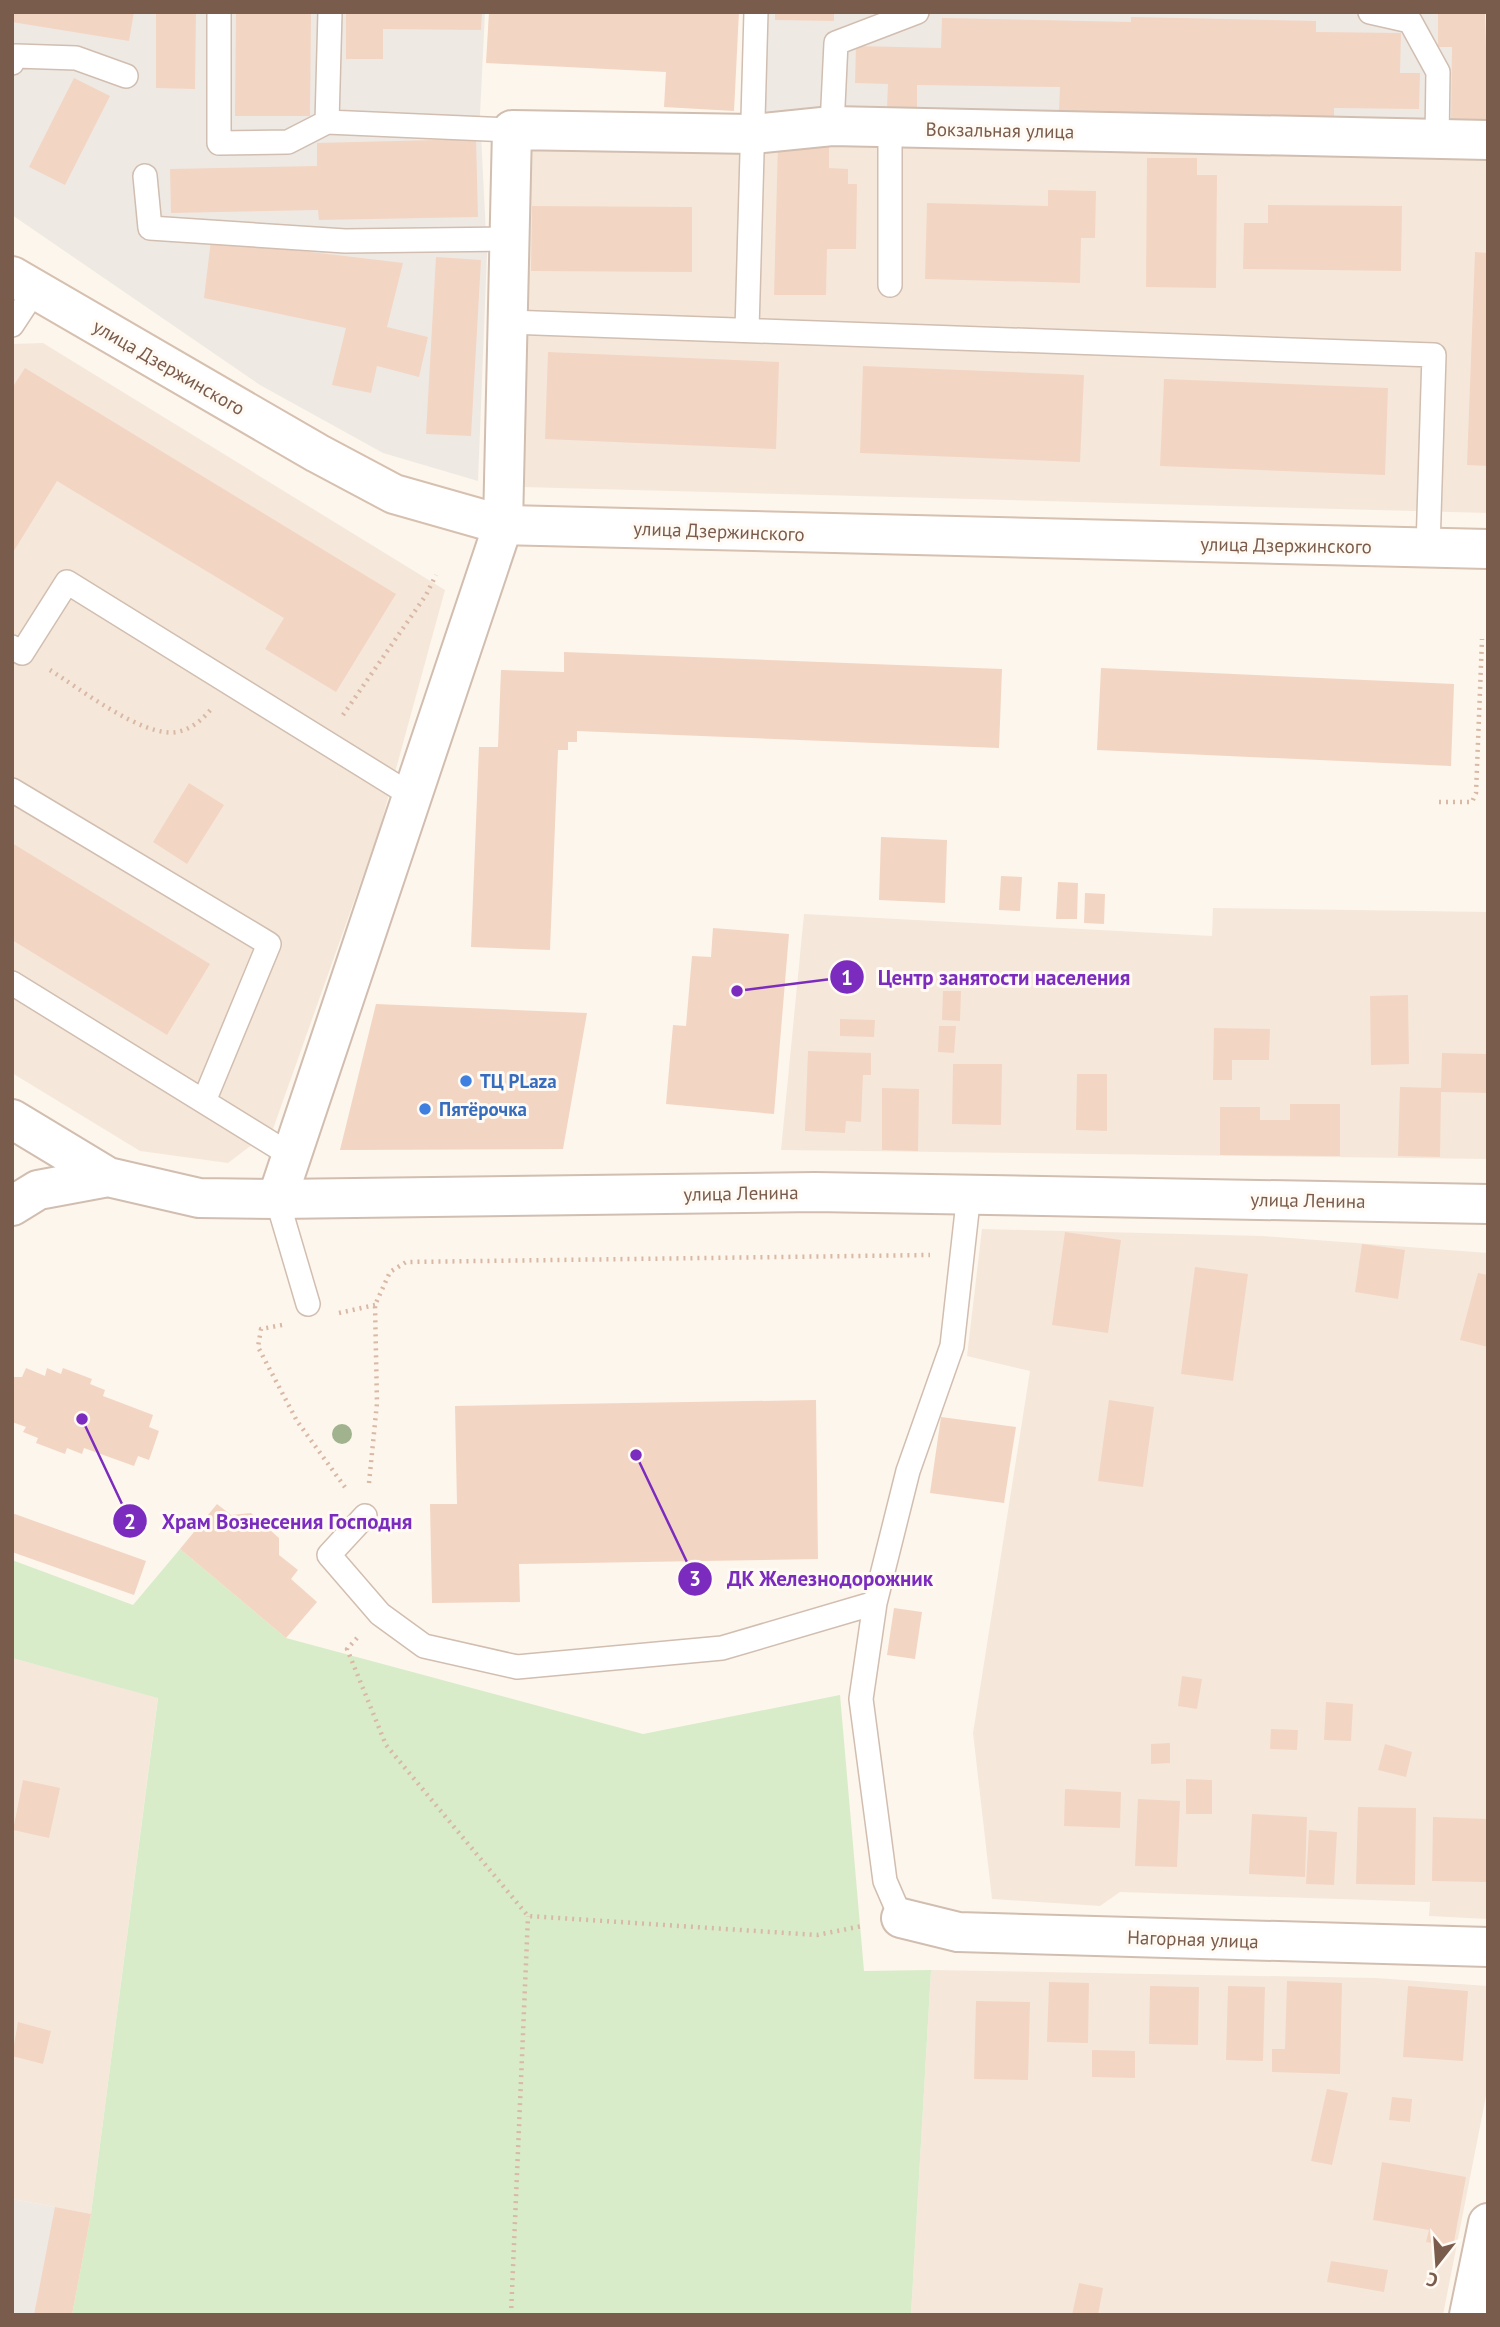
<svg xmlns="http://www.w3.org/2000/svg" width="1500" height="2327" viewBox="0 0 1500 2327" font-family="'PT Sans',sans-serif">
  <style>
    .residential { fill: #f5e8da }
    .industrial { fill: #efe9e4 }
    .green { fill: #d8ecc9 }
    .building { fill: #f3d5c3 }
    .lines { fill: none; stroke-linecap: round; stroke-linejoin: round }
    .service-casing { stroke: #d1beb0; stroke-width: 26 }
    .minor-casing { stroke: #d1beb0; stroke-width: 42 }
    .tertiary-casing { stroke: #d1beb0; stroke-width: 42 }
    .secondary-casing { stroke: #d6c0b0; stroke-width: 42 }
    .path { stroke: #d9b8a5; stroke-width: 4.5; stroke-dasharray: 2 5; stroke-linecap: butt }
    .service { stroke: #fff; stroke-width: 23 }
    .minor { stroke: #fff; stroke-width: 38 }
    .tertiary { stroke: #fff; stroke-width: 38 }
    .secondary { stroke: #fff; stroke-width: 38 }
    .tree { fill: #a0b28e }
    .shop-dot { fill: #3f7fe0; stroke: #fffaf3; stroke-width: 2.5 }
    .labels { text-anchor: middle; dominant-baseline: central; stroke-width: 6; stroke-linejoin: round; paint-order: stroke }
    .street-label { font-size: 19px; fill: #7a5c4d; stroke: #fffaf3 }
    .shop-label { font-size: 19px; font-weight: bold; fill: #366cbe; stroke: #fffaf3; text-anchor: start }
    .leader { fill: none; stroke: #7b2cbf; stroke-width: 2.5 }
    .callout-dot { fill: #7b2cbf; stroke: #fffaf3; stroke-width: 2.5 }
    .mark-label { font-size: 21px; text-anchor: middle; font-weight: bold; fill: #fff }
    .callout-label { font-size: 21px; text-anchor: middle; font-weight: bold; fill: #7b2cbf; stroke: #fffaf3; stroke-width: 6; stroke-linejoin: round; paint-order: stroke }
  </style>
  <rect width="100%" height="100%" fill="#fdf6ec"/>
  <path class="residential" d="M529,116L1488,124V513L521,487Z
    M43,343L445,590L379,831L273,1129L228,1163L140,1151L12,1073V344Z
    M1213,908L1488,912V1159L781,1150L804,914L1212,936Z
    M982,1229L1262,1236L1488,1253V1919L1429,1916L1430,1902L1120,1892L1100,1906L992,1899L973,1733L1030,1371L967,1356Z
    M12,1658L158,1697L91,2214L12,2199Z
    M931,1970L1376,1978L1488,1986V2086L1443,2315H911Z"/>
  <path class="industrial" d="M12,12H485L480,115L487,254L478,481L383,453L260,385L12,215Z
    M768,12H1485L1488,124L763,122Z
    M12,2199L91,2214L72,2315H12Z"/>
  <path class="green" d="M180,1549L286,1638L643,1734L840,1695L864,1971L931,1970L911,2315H72L91,2214L158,1698L12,1658V1560L133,1605Z"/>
  <path class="building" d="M12,12H134L129,41L12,22Z
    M156,12H196L195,89L156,88Z
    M236,12H311L310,116H235Z
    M346,12H482L481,30L383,29V59H346Z
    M489,12H739L734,111L664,107L666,72L486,63Z
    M775,12H834V21L775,20Z
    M1438,12H1485L1488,124L1451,123L1452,47H1438Z
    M1131,17L1316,21V32L1401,33L1400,73H1420L1419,109L1334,108V117L1059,111L1060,87L917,85V109L887,108L888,84L855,83L856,46L941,48L942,18L1131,22Z
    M74,78L110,96L65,185L29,167Z
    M476,139L478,217L319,220L318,210L171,213L170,169L317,166V143Z
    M778,143L829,144V168L848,169V184H857L856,249H827L826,295H774Z
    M1147,158H1197V175H1217L1216,288L1146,287Z
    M1048,190L1096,191L1095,238H1081L1080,283L925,279L927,203L1048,206Z
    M1268,205L1402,206L1401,271L1243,269L1244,223H1268Z
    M532,206L692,207V272L531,271Z
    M211,240L403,263L387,327L428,337L419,377L377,366L371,393L332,385L346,328L204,298Z
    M1475,252L1488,253V466L1467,465Z
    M436,257L481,260L471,436L426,434Z
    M548,352L779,362L776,449L545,439Z
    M863,366L1084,375L1080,462L860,453Z
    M25,368L396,594L336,692L265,649L284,618L57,481L12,554V388Z
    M1164,379L1388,388L1385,475L1160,466Z
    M564,652L1002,669L999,748L577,731V742H568V750H558L550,950L471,947L479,747H498L501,670L564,672Z
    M1101,668L1454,684L1451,766L1097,750Z
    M189,783L224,805L187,864L153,842Z
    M881,837L947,840L945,903L879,900Z
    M12,843L210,964L167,1035L12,940Z
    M1001,876L1022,877L1020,911L999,910Z
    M1058,882L1078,883L1077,919H1056Z
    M1085,893L1105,894L1104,924L1084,923Z
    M713,928L789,934L774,1114L666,1104L673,1025L686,1026L692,956L711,957Z
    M943,991H961L960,1021L942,1020Z
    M1408,995L1409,1064L1371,1065L1370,996Z
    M376,1004L587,1013L563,1149L340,1150Z
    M840,1019L875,1020L874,1037L840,1036Z
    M939,1026H956L954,1053L938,1052Z
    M1214,1028L1270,1029L1269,1060H1232V1080H1213Z
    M808,1051L871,1053V1075H863L861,1122L846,1121L845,1133L805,1131Z
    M1442,1053L1488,1054V1093L1441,1092L1440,1157L1398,1156L1400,1087L1441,1088Z
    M953,1064H1002L1001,1125L952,1124Z
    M1077,1074H1107V1131L1076,1130Z
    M882,1088L919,1089L918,1151L882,1150Z
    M1290,1104H1340V1156L1220,1155V1107H1260V1120H1290Z
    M1065,1232L1121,1240L1108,1333L1052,1325Z
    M1362,1244L1405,1250L1398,1299L1355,1292Z
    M1195,1267L1248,1274L1233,1381L1181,1374Z
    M1478,1273L1488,1275V1347L1460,1340Z
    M26,1368L45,1376L47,1368L61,1374L63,1368L92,1379L90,1384L105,1390L103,1396L153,1415L149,1427L159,1431L149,1460L138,1456L134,1466L84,1448L82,1454L67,1448L65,1454L36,1443L38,1438L23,1432L26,1427L12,1422V1377H22Z
    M816,1400L818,1559L519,1564L520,1602L432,1603L430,1504H457L455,1406Z
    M1109,1400L1154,1407L1143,1487L1098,1481Z
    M941,1417L1016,1427L1004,1503L930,1493Z
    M217,1504L231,1515L251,1513L279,1538V1555L298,1570L291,1579L317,1602L286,1638L180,1549Z
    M12,1513L146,1561L134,1595L12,1552Z
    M894,1608L922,1612L915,1659L887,1655Z
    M1182,1676L1202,1679L1197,1709L1178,1706Z
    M1326,1702L1353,1704L1351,1741L1324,1740Z
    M1271,1729L1298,1730L1297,1750L1270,1749Z
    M1170,1743V1763L1151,1764V1744Z
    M1385,1744L1412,1752L1406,1777L1378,1770Z
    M1186,1779L1212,1780V1814H1186Z
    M23,1780L60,1788L49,1838L13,1830Z
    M1065,1789L1121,1792L1120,1828L1064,1826Z
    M1138,1799L1180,1801L1177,1867L1135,1866Z
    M1358,1807L1416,1808L1415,1885L1356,1884Z
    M1252,1814L1307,1817L1305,1877L1249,1874Z
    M1433,1817L1488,1819V1882L1432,1881Z
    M1309,1830L1337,1832L1334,1885L1306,1884Z
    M1287,1981L1342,1983L1340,2074L1272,2072V2049H1285Z
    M1049,1982L1089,1983L1088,2043L1047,2042Z
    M1150,1986L1199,1987L1198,2045L1149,2044Z
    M1228,1986L1265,1987L1263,2061L1226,2060Z
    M1408,1986L1468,1991L1463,2061L1403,2057Z
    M976,2001L1030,2002L1028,2080L974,2079Z
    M18,2022L51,2031L43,2064L12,2056Z
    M1092,2050L1135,2051V2078L1092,2077Z
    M1327,2089L1348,2093L1332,2165L1311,2161Z
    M1392,2097L1412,2099L1410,2122L1389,2120Z
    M1382,2162L1466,2177L1453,2247L1426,2242L1429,2230L1373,2220Z
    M55,2207L91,2214L72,2315H34Z
    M1331,2261L1388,2270L1384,2292L1327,2282Z
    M1079,2283L1103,2288L1098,2315H1072Z"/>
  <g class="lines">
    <g class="service-casing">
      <path id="service" d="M219,12V143L288,142L327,122L512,130
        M1370,12L1410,21L1438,72L1437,139
        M12,63L16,56L76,58L126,76
        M327,122L330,12
        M832,126L836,43L917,12
        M890,127V285
        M145,176L150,228L345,241L510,239
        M508,322L1434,355L1428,548
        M12,325L35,290
        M747,330L756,12
        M12,647L22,653L67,582L414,797
        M12,790L269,944L204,1101
        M12,983L292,1156
        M277,1199L308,1304
        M365,1516L329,1555L380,1614L424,1646L517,1667L722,1648L875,1603
        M901,1918L885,1881L861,1699L875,1603L908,1471L952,1346L969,1193"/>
    </g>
    <g class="minor-casing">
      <path id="minor" d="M503,525L512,130L753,134L832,126L1488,140
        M277,1199L815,1192L1488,1204
        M901,1918L958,1932L1488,1947
        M1469,2315L1488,2223"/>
    </g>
    <g class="tertiary-casing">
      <path id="tertiary" d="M12,1119L108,1177L199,1198L277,1199L503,525
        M12,1206L38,1190L108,1177"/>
    </g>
    <g class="secondary-casing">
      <path id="secondary" d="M12,276L317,453L394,494L503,525L1488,549"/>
    </g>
    <path class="path" d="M50,670C79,688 143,738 177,732C192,729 203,719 212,708
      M343,715L426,595L436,575
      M1439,802H1472L1476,793L1482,639
      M339,1313L375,1305
      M282,1325L261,1329L258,1347L297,1421L347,1490
      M369,1483L377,1403L375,1305L390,1272L406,1262L930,1255
      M357,1638L347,1649L386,1745L528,1916L817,1935L862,1926
      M511,2315L528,1916"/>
    <use href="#service" class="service"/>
    <use href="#minor" class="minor"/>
    <use href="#tertiary" class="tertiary"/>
    <use href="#secondary" class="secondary"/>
  </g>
  <circle class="tree" cx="342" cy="1434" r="10"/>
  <g class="shop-dot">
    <circle cx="466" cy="1081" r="7"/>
    <circle cx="425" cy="1109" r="7"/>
  </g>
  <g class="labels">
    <g class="street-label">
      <text transform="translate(1000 130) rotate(1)">Вокзальная улица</text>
      <text transform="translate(169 367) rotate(30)">улица Дзержинского</text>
      <text transform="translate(719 531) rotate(2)">улица Дзержинского</text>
      <text transform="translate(1286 545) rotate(1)">улица Дзержинского</text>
      <text transform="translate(741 1193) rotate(-1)">улица Ленина</text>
      <text transform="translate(1308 1200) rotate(1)">улица Ленина</text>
      <text transform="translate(1193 1939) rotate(2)">Нагорная улица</text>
    </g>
    <g class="shop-label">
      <text x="480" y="1081">ТЦ PLaza</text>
      <text x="439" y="1109">Пятёрочка</text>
    </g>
  </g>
  <path class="leader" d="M737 991L847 977M82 1419L130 1521M636 1455L695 1579"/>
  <g class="callout-dot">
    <circle cx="737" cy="991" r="7"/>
    <circle cx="82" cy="1419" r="7"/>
    <circle cx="636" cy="1455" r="7"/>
    <circle cx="847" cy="977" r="18"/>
    <circle cx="130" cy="1521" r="18"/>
    <circle cx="695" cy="1579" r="18"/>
  </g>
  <g class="mark-label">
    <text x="847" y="985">1</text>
    <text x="130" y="1529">2</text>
    <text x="695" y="1586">3</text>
  </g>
  <g class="callout-label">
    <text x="1004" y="985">Центр занятости населения</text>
    <text x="287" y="1529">Храм Вознесения Господня</text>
    <text x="830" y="1586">ДК Железнодорожник</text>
  </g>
  <rect width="1500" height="2327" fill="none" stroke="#7a5c4d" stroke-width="28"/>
  <g transform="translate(1437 2264) rotate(197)" stroke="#fffaf3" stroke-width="5" paint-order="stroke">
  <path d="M0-5L12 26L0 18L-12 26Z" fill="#7a5c4d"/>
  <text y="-10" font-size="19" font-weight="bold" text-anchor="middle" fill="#7a5c4d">С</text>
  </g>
</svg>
